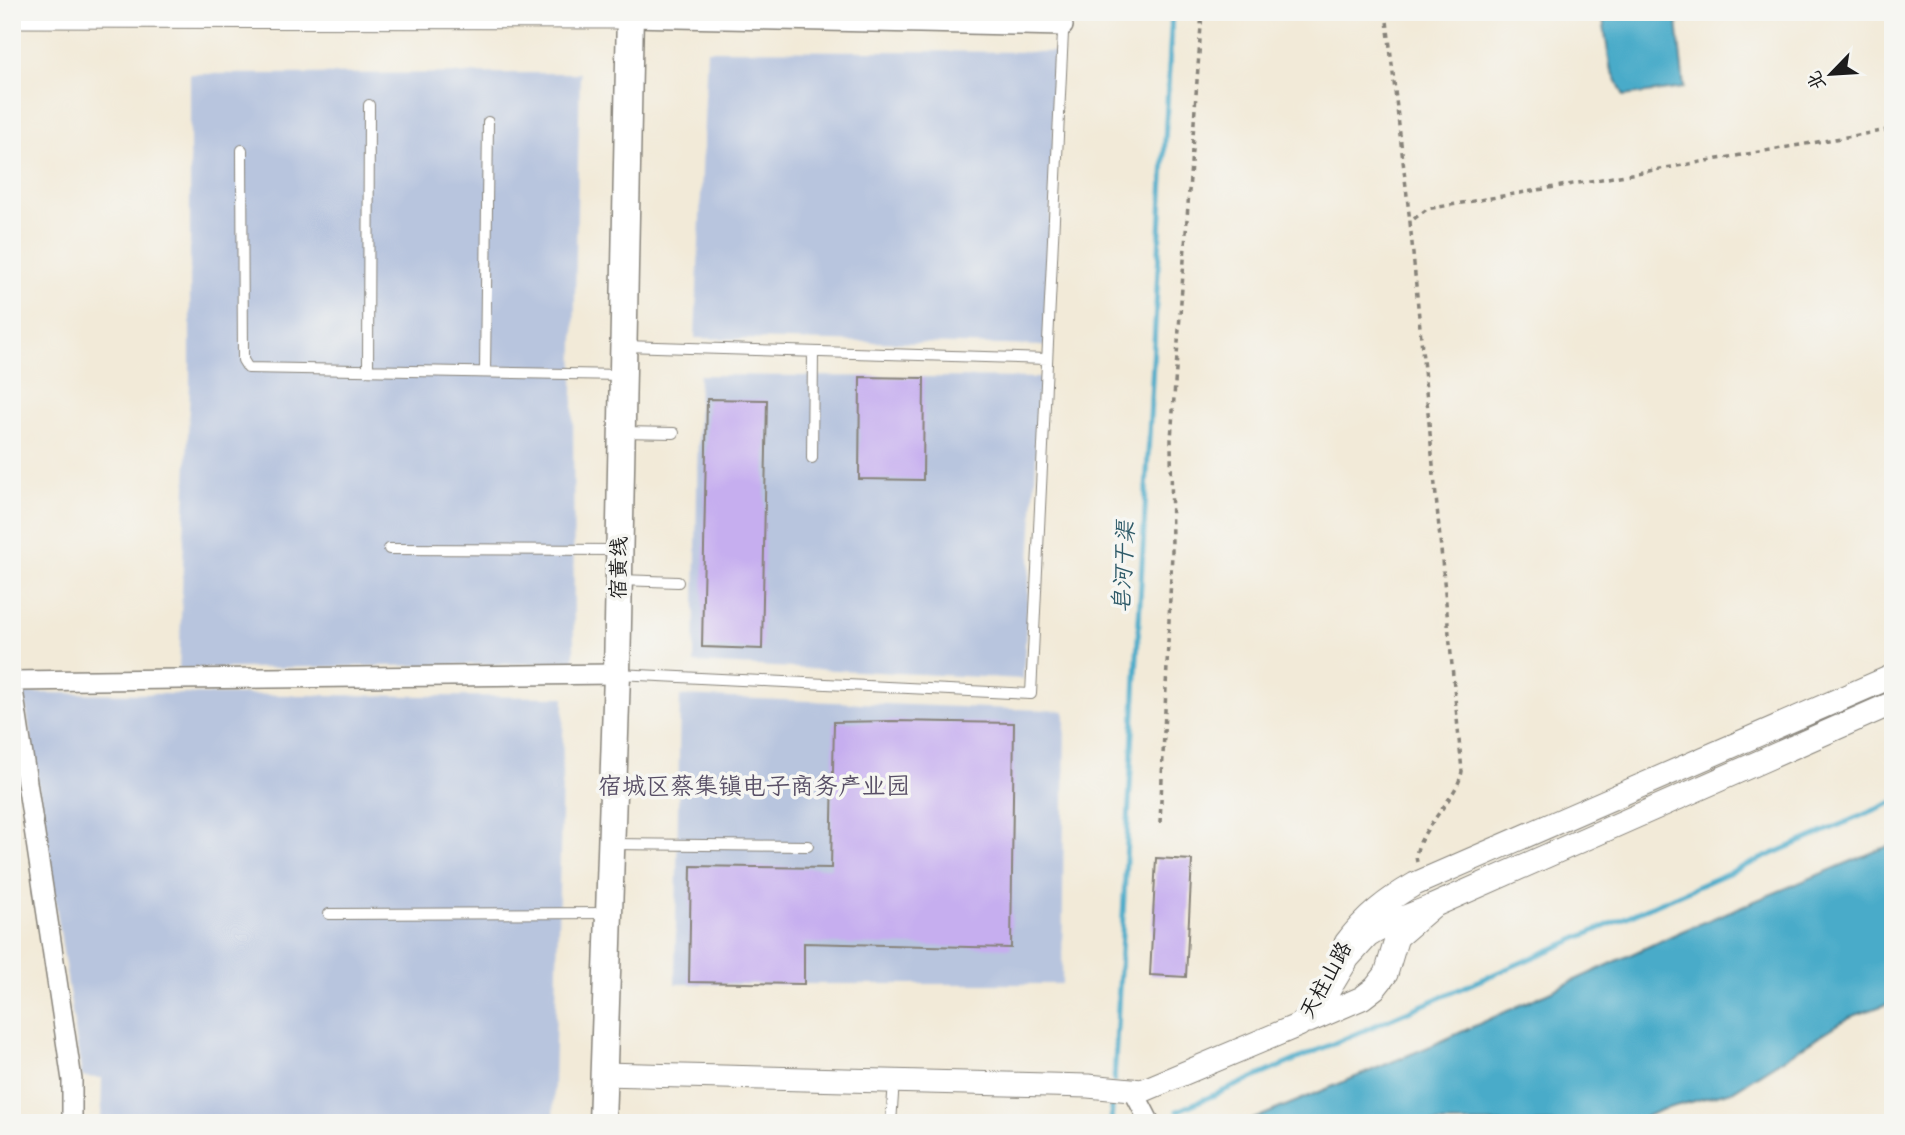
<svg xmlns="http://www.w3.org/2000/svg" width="1905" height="1135" viewBox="0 0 1905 1135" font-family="'Balsamiq Sans','LXGW WenKai TC',sans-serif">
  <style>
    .industrial { fill: #b8c5de }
    .water { fill: #49abc9; stroke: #326472; stroke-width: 2 }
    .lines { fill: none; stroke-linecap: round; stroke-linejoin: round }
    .stream { stroke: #49abc9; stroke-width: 5 }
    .building { fill: #c6aeef }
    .service-casing { stroke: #87837a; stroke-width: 12 }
    .minor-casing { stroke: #87837a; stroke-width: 22 }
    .tertiary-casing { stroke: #87837a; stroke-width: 25 }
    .secondary-casing { stroke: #87837a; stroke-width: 29 }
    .path { stroke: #87837a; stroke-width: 3.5; stroke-dasharray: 5 5; stroke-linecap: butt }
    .service { stroke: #fff; stroke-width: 10 }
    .minor { stroke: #fff; stroke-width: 19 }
    .tertiary { stroke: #fff; stroke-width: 23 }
    .secondary { stroke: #fff; stroke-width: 26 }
    .labels { text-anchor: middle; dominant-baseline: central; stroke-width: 7; stroke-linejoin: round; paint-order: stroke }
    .street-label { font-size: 21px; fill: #1c1c1c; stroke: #f6f6f2 }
    .water-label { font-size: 23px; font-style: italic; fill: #305c6a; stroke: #f6f6f2 }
    .quarter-label { font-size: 24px; fill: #584f66; stroke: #f6f6f2 }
  </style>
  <rect width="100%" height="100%" fill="#f6f6f2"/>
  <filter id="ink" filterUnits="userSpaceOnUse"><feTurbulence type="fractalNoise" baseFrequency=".0143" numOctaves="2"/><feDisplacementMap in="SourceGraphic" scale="14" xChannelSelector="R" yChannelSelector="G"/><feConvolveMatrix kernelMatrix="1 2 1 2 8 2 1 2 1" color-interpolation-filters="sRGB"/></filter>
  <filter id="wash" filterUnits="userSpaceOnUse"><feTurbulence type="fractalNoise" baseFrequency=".00686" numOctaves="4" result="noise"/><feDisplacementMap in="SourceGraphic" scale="28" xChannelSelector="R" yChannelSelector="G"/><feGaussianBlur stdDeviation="1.57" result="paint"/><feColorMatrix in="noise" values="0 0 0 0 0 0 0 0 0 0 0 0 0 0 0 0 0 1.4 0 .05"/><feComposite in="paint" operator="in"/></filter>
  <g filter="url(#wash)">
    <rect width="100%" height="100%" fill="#f2ead8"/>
    <path class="industrial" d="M707,50L1057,52L1046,346L695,338Z
      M580,73L573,388L574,663L179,669L190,384V74Z
      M699,375L1041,378L1023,679L694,663Z
      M24,693L564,697L553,1123H101L102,1078L82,1077Z
      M680,696L1065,711L1062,984H675Z"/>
    <path class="water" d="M1602,12H1676L1684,88L1624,96L1610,66Z
      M1893,844V1002L1850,1017L1732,1091L1660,1110L1633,1123H1244L1433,1045L1682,931Z"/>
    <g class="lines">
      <path class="stream" d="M1114,1081L1172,12
        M1177,1111L1893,802
        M1111,1123L1113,1094"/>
    </g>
    <g id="blocks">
      <path class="building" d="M860,377L924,378L923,480L859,479Z
        M707,399L767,400L762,649L702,647Z
        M893,721L1014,723L1011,948L804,943V984L689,982L691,866L831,868L834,722Z
        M1156,858L1192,860L1186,977L1150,975Z"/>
    </g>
  </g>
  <g filter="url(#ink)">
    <use href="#blocks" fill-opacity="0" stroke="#87837a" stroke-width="2"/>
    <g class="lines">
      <g class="service-casing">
        <path id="service" d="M242,150L243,360L248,368L622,375
          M624,346L1047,359
          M368,370L369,105
          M485,372L488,122
          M622,432L674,433
          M812,458L813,352
          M389,549L619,550
          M620,580L678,582
          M618,674L1031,694L1064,12
          M612,844L808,846
          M329,914L608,913
          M891,1123L894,1081"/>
      </g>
      <g class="minor-casing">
        <path id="minor" d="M629,17L1063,26
          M12,681L617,674
          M12,683L72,1080V1123
          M1134,1092L1150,1123"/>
      </g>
      <g class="tertiary-casing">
        <path id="tertiary" d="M12,16L629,17
          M1346,943C1365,917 1387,900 1415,884L1893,676
          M1309,1021L1362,998L1375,988L1386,974L1397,937L1433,906L1893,703
          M603,1074L1088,1086L1142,1091L1299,1025L1318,1008L1348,958L1368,936L1390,923L1433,906"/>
      </g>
      <g class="secondary-casing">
        <path id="secondary" d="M602,1123L617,674L630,12"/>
      </g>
      <path class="path" d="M1386,12L1410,222
        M1160,823L1172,553L1171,439L1202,12
        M1417,862C1410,837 1458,800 1462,771L1410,222L1427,209L1893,129"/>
      <use href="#service" class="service"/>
      <use href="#minor" class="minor"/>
      <use href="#tertiary" class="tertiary"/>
      <use href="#secondary" class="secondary"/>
    </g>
  </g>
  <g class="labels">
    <g class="street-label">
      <text transform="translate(619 568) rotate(-89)">宿黄线</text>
      <text transform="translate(1326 980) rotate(-61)">天柱山路</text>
    </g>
    <g class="water-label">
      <text transform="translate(1124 567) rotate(-87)">皂河干渠</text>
    </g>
    <g class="quarter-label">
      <text x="754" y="786">宿城区蔡集镇电子商务产业园</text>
    </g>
  </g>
  <rect width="1905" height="1135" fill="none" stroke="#f6f6f2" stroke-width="42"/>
  <g transform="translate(1831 74) rotate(245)" stroke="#f6f6f2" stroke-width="5" paint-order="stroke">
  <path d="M0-5L12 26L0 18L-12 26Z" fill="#1c1c1c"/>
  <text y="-10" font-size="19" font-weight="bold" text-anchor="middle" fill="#1c1c1c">北</text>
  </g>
</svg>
